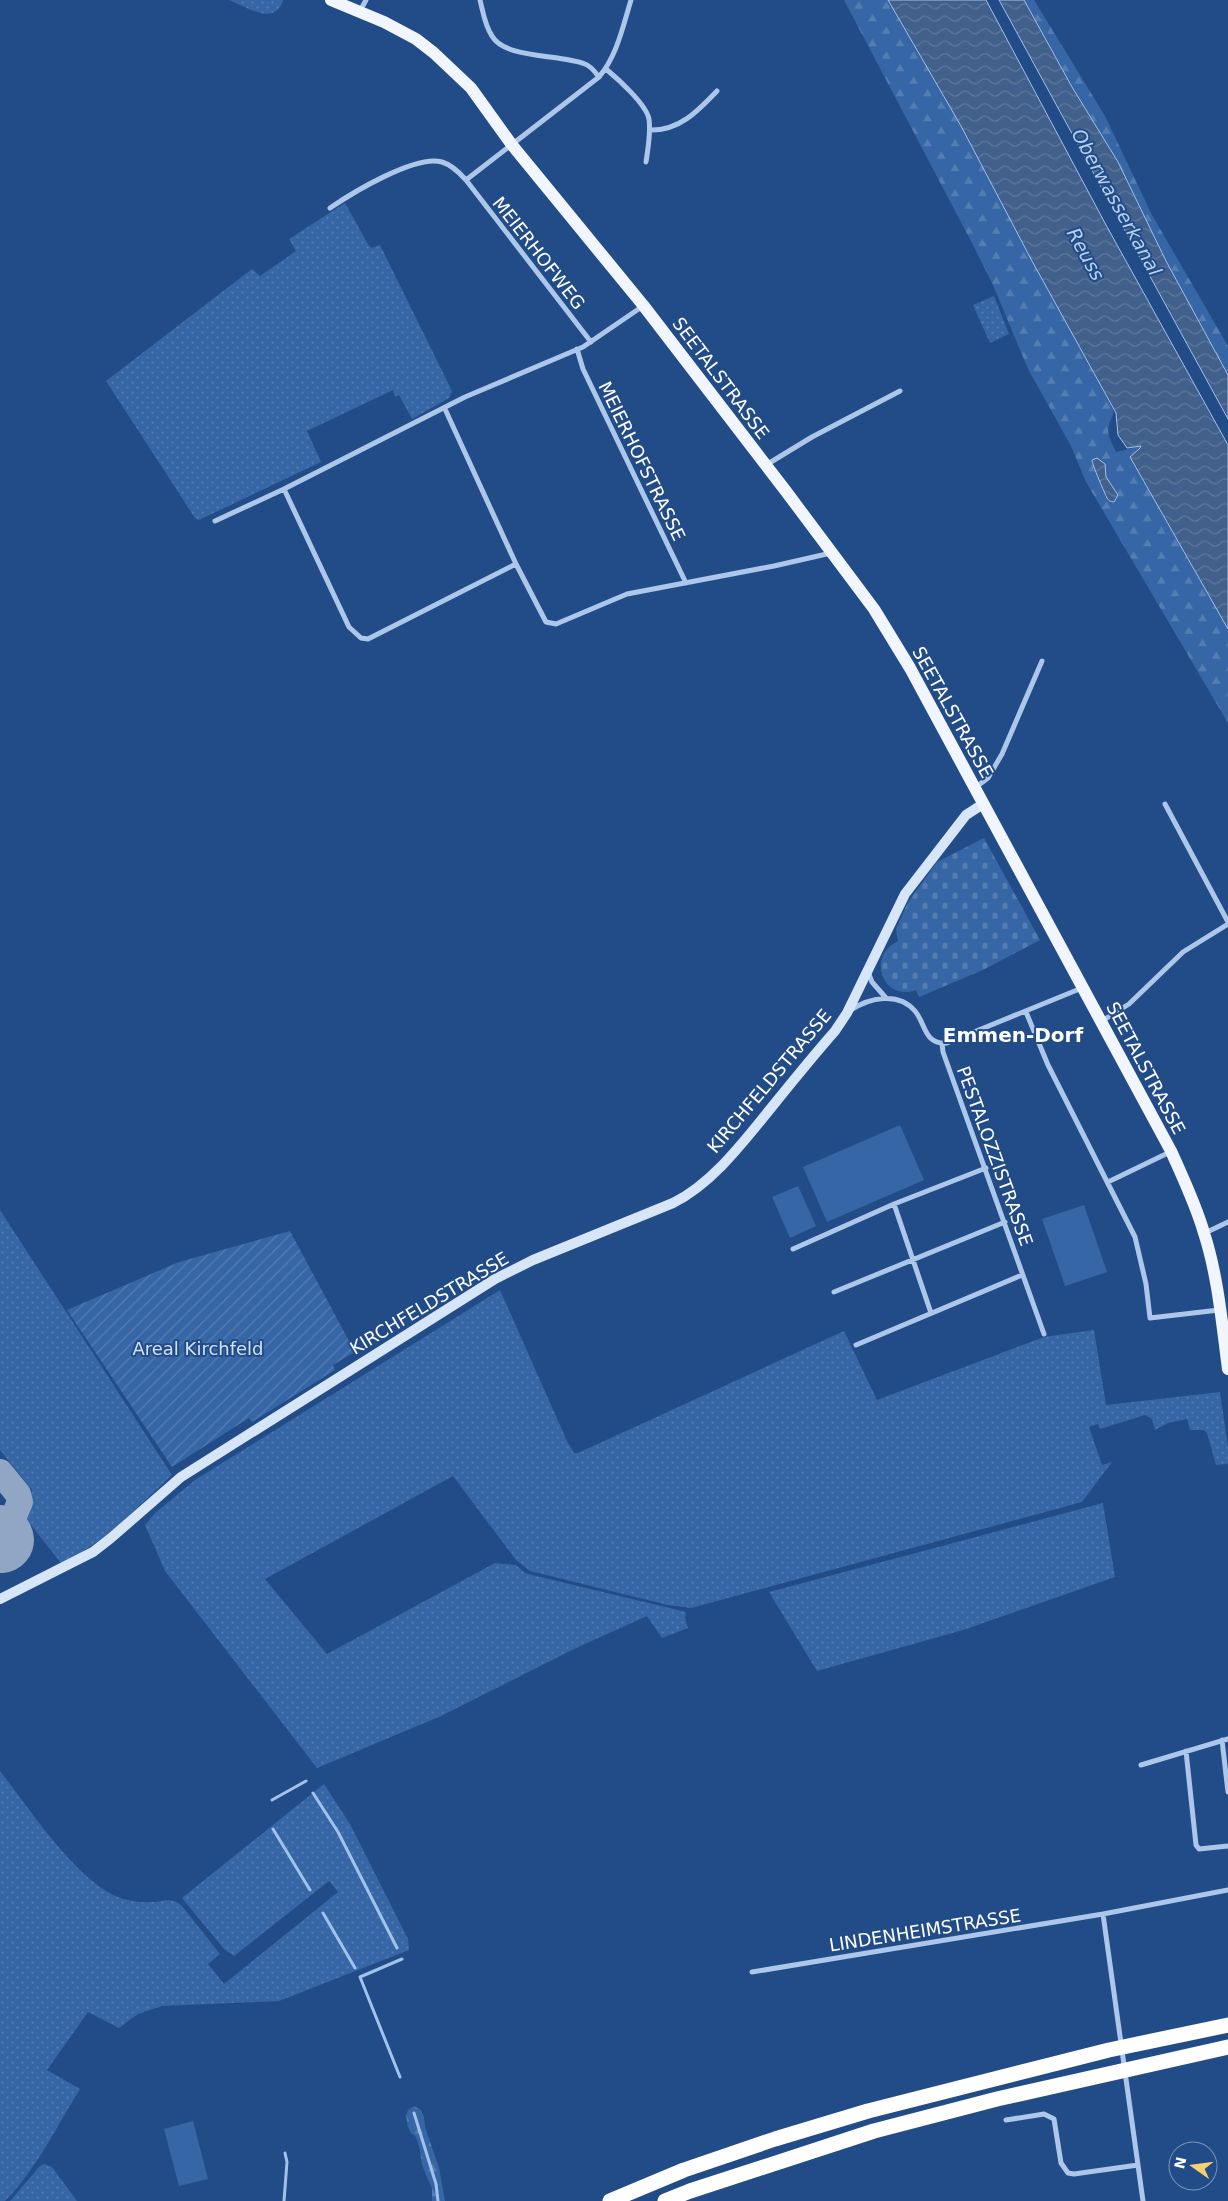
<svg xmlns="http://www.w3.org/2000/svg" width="1228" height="2201" viewBox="0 0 1228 2201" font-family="'DejaVu Sans',sans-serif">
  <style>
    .grass { fill: url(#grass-dots) }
    .forest { fill: url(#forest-firs) }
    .cemetery { fill: url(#cemetery-stones) }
    .garden { fill: url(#garden-furrows) }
    .pitch { fill: #3666a5 }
    .water { fill: url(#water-waves); stroke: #a0c2eb }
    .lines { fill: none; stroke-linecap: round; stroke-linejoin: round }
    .stream { stroke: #a0c2eb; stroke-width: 3 }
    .taxiway { stroke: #90a6c4; stroke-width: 26 }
    .runway { stroke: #90a6c4; stroke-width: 66 }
    .street { stroke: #acc7ea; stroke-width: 5 }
    .secondary { stroke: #d7e5f8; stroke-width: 10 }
    .primary { stroke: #f0f5fe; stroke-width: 12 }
    .highway { stroke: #fff; stroke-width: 15 }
    .labels { text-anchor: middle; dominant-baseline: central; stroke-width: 4; stroke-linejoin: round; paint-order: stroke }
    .street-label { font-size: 18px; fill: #fff; stroke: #224c88 }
    .park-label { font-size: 18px; fill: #d1e2f7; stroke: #224c88 }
    .water-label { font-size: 19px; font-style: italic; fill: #b8d1f1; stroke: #224c88 }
    .quarter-label { font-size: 20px; font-weight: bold; fill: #fff; stroke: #224c88 }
  </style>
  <defs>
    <pattern id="grass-dots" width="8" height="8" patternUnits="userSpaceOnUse" patternTransform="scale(1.25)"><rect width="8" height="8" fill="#3666a5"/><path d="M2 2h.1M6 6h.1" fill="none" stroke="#547db2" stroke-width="1.8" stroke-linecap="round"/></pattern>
    <pattern id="forest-firs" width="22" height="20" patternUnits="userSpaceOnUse" patternTransform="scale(1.25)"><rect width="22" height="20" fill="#3666a5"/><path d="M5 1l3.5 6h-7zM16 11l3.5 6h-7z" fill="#547db2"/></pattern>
    <pattern id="cemetery-stones" width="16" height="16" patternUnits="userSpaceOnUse" patternTransform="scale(1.25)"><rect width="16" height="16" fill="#3666a5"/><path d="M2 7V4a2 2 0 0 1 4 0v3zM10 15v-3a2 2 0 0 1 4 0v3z" fill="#547db2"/></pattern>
    <pattern id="garden-furrows" width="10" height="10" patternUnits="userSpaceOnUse" patternTransform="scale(1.25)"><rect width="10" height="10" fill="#3666a5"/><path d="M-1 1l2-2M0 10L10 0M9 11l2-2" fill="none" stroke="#547db2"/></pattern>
    <pattern id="water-waves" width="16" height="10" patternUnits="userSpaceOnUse" patternTransform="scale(1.25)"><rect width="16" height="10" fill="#41608b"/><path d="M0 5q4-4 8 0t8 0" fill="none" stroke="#5e789c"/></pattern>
  </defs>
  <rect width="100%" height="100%" fill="#224c88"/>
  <path class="grass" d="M229,0H283C275,27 247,7 229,0Z
    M345,203L369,246L372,248L380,245L452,391L449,398L412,419L399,395L395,397L393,390L307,431L321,462L199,520L195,518L106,381L252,269L260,276L296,251L289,239Z
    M994,296L1009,334L990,343L973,305Z
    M0,1210L172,1475L111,1532L75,1557L61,1563L27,1520L32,1490L0,1450Z
    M500,1290L567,1441L574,1453H578L844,1331L877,1400L1044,1337L1094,1330L1106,1405L1220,1392L1228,1447V1464L1216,1465L1207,1433L1204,1430H1190L1187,1419L1168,1423L1155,1430L1152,1419L1145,1415L1100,1429L1098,1424L1089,1427L1102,1465L1112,1462L1082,1502L691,1608L668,1605L530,1571L516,1560L453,1476L265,1579L327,1654L495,1563L516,1565L525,1573L532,1575L686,1612L685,1618L688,1628L662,1638L647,1616L576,1648L441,1716L317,1768L165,1571L145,1525L155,1513L195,1480Z
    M1103,1503L1115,1577L963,1630L817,1671L769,1592Z
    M0,1771C29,1808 72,1874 113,1895C124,1900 139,1903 150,1902C163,1902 171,1896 182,1906L220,1954L208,1964L224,1984L338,1892L329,1881L234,1956L224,1949L182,1898L324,1784L350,1824L408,1939L409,1950L279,2001L162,2006L138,2014L119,2028L88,2012L47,2070L80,2089C56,2127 37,2169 5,2201H0Z
    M44,2164L52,2167L77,2201H10L40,2166Z"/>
  <path class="forest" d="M844,0H888L961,126L1113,409C1114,416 1111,418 1109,425C1106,434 1112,443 1116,452L1141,446V448L1130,457L1228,629V723L1086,482L1071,446L1028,369L993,285L973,245Z
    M1024,0H1034L1105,116L1152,215L1228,346V375L1166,261L1118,162L1072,87Z
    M414,2106L421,2110L424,2117L425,2127L439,2168L445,2201H432V2189L422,2165L420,2150L416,2137L411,2133L408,2127L406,2116L408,2110Z"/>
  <path class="cemetery" d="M984,838L1040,940L985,969L919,997L916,990C884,1002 865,957 898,941L896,929L908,902L937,862Z"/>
  <path class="garden" d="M290,1231L355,1352L333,1365L335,1370L252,1422L249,1418L172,1467L67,1310L179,1262Z"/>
  <path class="pitch" d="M900,1125L924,1180L827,1222L803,1167Z
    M798,1186L816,1226L790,1238L772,1197Z
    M1084,1205L1107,1272L1065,1286L1042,1219Z
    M193,2121L208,2179L179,2186L164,2129Z"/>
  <path class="water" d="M888,0H986L1106,225L1228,445V629L1130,457L1140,448L1141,446L1127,448L1118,435L1116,413L1032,261L961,126Z
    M999,0H1024L1072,87L1118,162L1166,261L1228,375V419Z
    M1097,458L1105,464L1106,477L1118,495L1114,502C1110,501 1110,502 1107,498C1105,494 1092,464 1092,460Z"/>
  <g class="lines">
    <path class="stream" d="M313,1793L338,1832L397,1948
      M272,1800L306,1781
      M273,1829L310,1890
      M323,1913L355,1968
      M400,2077L360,1977L402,1959
      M414,2113L436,2184L438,2201
      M284,2201L287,2162L285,2153"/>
    <path class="taxiway" d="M0,1472L18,1494L20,1502L13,1518L0,1530"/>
    <path class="runway" d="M0,1538L1,1540"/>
    <path class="street" d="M480,0C483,12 485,26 492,36C505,59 560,54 585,64C591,66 595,72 599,77
      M360,11L366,0
      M606,69C618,79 646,104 649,119C651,133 648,148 646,162
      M650,130C679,131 698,111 717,91
      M466,180L591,342
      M330,208C352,193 416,154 442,162C452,165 459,172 466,180L599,77C617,56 623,26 631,0
      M577,349L583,369L686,583
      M445,409L516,564L546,622L556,624L627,594L774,566L831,553
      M766,465L812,437L900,391
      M215,521L284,489
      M516,564L368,639L361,638L349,627L284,489L465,397L583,347L643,306
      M976,787L988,778L1002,754L1042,661
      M1165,804L1228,922
      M868,972L872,982L886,998
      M851,1010C869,998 898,991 915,1011C926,1024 924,1045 947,1043L1082,988
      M1026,1012L1048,1065L1135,1237L1146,1284L1150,1318L1219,1310
      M1102,1021L1129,1004L1183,952L1228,924
      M942,1044L943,1052L1044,1334
      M1108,1182L1170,1152
      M894,1204L931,1313
      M1205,1233L1228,1222
      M793,1249L894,1204L986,1168
      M834,1292L1005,1222
      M856,1345L1022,1275
      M1222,1740L1228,1792
      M1186,1751L1196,1845L1199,1849L1228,1846
      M1141,1765L1228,1739
      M1103,1914L1143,2201
      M752,1972L1103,1914L1228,1890
      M1006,2120L1044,2114L1054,2119L1061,2163L1068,2173L1074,2174L1138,2165"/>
    <path class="secondary" d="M0,1599L93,1552L111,1538L181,1477L495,1279L533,1260L673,1203C713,1183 744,1141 771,1108C792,1082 813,1056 835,1031L847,1013L905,894L966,815L983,804"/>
    <path class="primary" d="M331,0L384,22L416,39L434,53L471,88L512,145L643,305L785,490L874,609L910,668L1171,1151C1183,1178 1196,1205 1204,1233C1218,1276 1222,1324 1228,1369"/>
    <path class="highway" d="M610,2201L684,2170L775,2139L868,2111L1109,2050L1228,2025
      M665,2201L690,2191L874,2131L997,2099L1228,2047"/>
  </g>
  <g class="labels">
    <g class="street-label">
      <text transform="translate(539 253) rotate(52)">MEIERHOFWEG</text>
      <text transform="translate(721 378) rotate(53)">SEETALSTRASSE</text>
      <text transform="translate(642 461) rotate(64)">MEIERHOFSTRASSE</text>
      <text transform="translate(953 712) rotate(61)">SEETALSTRASSE</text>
      <text transform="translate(1146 1068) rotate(62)">SEETALSTRASSE</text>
      <text transform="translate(769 1081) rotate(-50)">KIRCHFELDSTRASSE</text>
      <text transform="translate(995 1156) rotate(70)">PESTALOZZISTRASSE</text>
      <text transform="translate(429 1303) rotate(-31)">KIRCHFELDSTRASSE</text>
      <text transform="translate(925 1930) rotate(-9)">LINDENHEIMSTRASSE</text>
    </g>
    <g class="park-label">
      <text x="198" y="1348">Areal Kirchfeld</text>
    </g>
    <g class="water-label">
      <text transform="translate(1117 202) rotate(61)">Oberwasserkanal</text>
      <text transform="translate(1086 254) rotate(61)">Reuss</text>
    </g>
    <g class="quarter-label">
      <text x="1013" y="1035">Emmen-Dorf</text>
    </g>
  </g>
  <g transform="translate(1193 2166) rotate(284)"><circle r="24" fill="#224c88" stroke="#7a94b8"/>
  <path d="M0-4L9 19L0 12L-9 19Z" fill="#f6d16e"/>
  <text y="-8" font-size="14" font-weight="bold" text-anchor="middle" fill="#ffffff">N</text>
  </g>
</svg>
